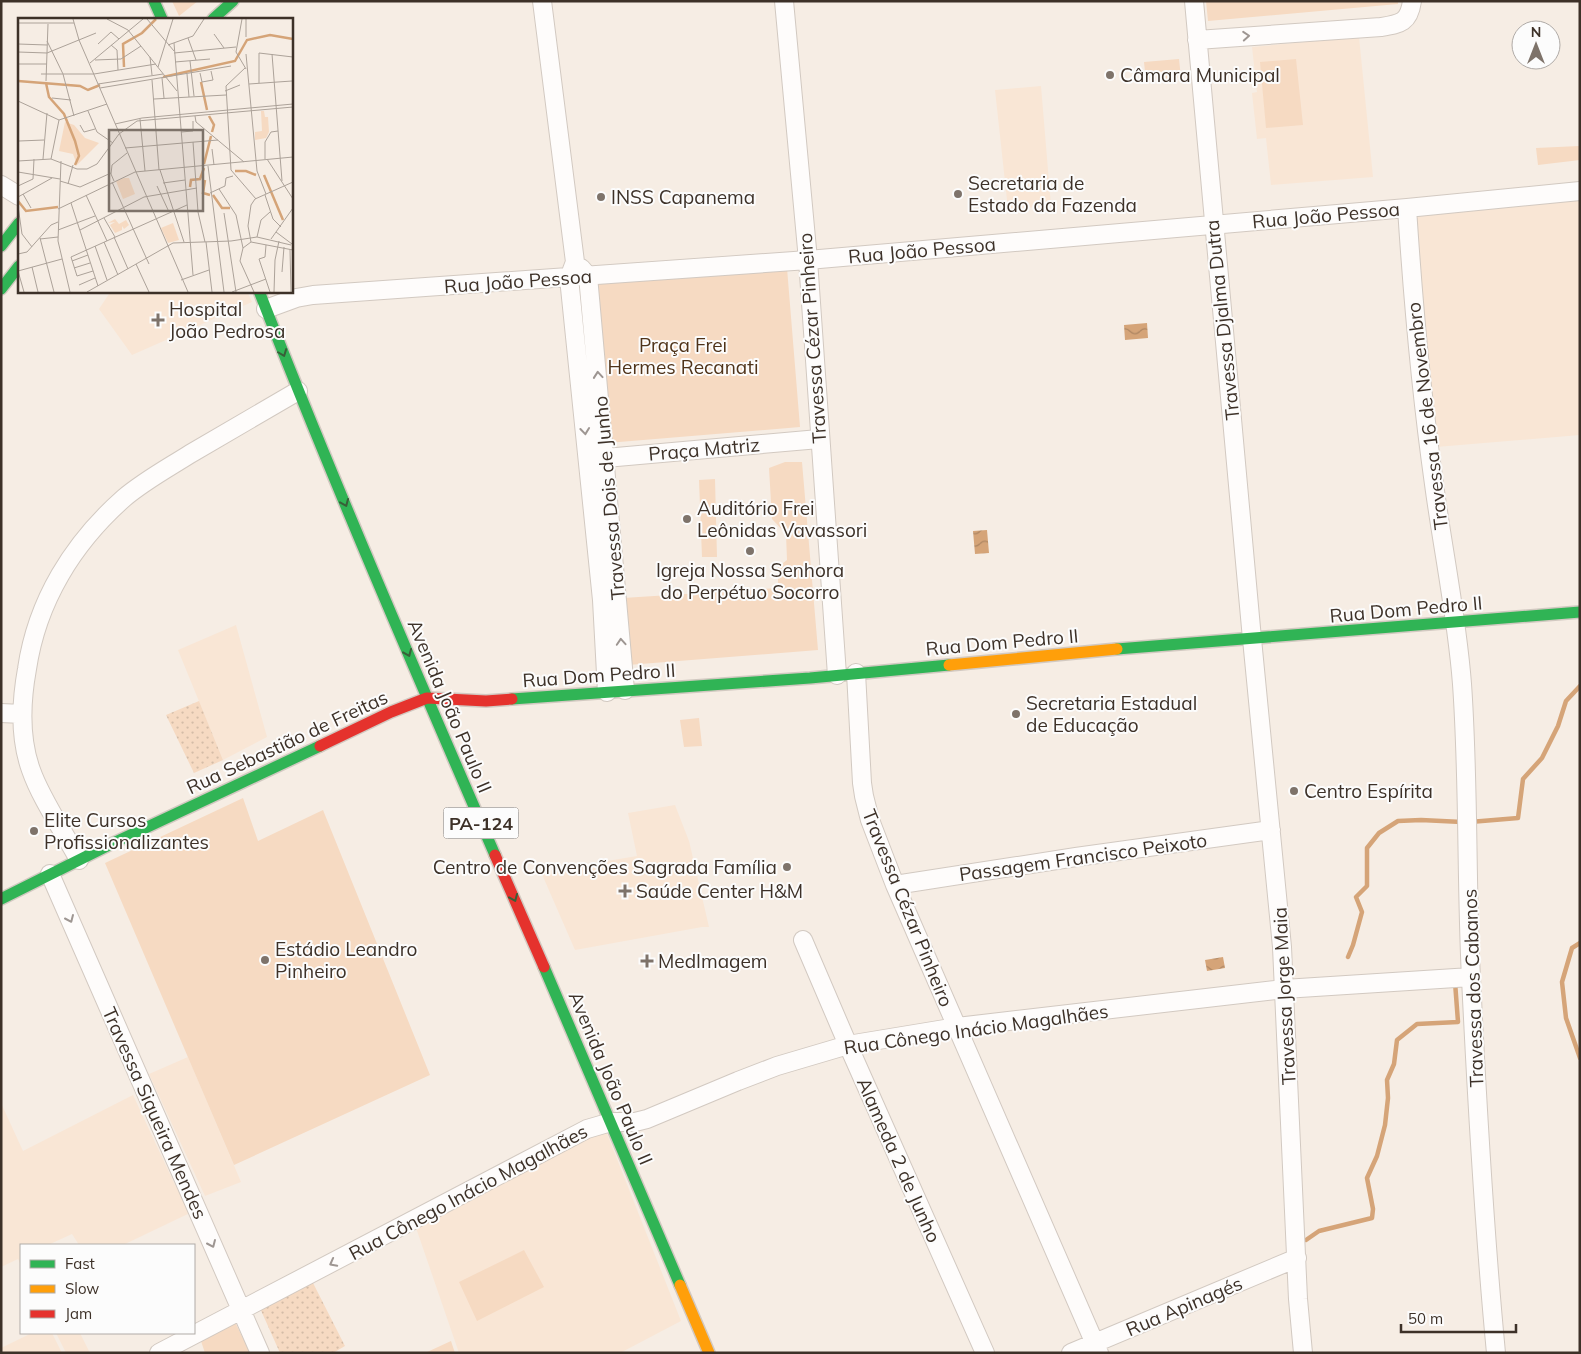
<svg xmlns="http://www.w3.org/2000/svg" width="1581" height="1354" viewBox="0 0 1581 1354" font-family="Mulish,sans-serif">
  <style>
    .built { fill: #f9e6d5 }
    .grass { fill: url(#grass-dots) }
    .green { fill: #f6dac2 }
    .water { fill: url(#water-waves) }
    .lines { fill: none; stroke-linecap: round; stroke-linejoin: round }
    .stream { stroke: #d5a478; stroke-width: 4.5 }
    .street-casing { stroke: #d2c9c1; stroke-width: 20 }
    .fast-casing { stroke: #d2c9c1; stroke-width: 14 }
    .slow-casing { stroke: #d2c9c1; stroke-width: 14 }
    .jam-casing { stroke: #d2c9c1; stroke-width: 14 }
    .street { stroke: #fefcfb; stroke-width: 18 }
    .fast { stroke: #30b455; stroke-width: 11 }
    .slow { stroke: #ff9f0a; stroke-width: 11 }
    .jam { stroke: #e5322d; stroke-width: 11 }
    .oneway { stroke: #9e9692 }
    .oneway2 { stroke: #385f38 }
    .poi-dot { fill: #7e736a; stroke: #fcfcfc; stroke-width: 2 }
    .labels { text-anchor: middle; dominant-baseline: central; stroke-width: 4; stroke-linejoin: round; paint-order: stroke }
    .shield { fill: #fcfcfc; stroke: #766e68; stroke-width: 1 }
    .shield-label { font-size: 18px; font-weight: bold; fill: #3d3128 }
    .poi-label { font-size: 19px; fill: #3d3128; stroke: #fcfcfc; text-anchor: start }
    .street-label { font-size: 19px; fill: #3d3128; stroke: #fcfcfc }
    .park-label { font-size: 19px; fill: #4f3319; stroke: #fcfcfc }
    .inset-river { fill: none; stroke: #d5a478; stroke-width: 2.5 }
    .inset-road { fill: none; stroke: #aca299; stroke-width: 1 }
    .view { fill: #7e736a; fill-opacity: 0.15; stroke: #7e736a; stroke-width: 2.5 }
    .inset-edge { fill: none; stroke: #3d3128; stroke-width: 2.5 }
  </style>
  <defs>
    <pattern id="grass-dots" width="8" height="8" patternUnits="userSpaceOnUse" patternTransform="scale(1.25)"><rect width="8" height="8" fill="#f6dac2"/><path d="M2 2h.1M6 6h.1" fill="none" stroke="#d4bca7" stroke-width="1.8" stroke-linecap="round"/></pattern>
    <pattern id="water-waves" width="16" height="10" patternUnits="userSpaceOnUse" patternTransform="scale(1.25)"><rect width="16" height="10" fill="#d5a478"/><path d="M0 5q4-4 8 0t8 0" fill="none" stroke="#ae8662"/></pattern>
  </defs>
  <rect width="100%" height="100%" fill="#f6ede4"/>
  <path class="built" d="M1359,37L1373,177L1271,185L1266,138L1257,139L1252,93L1257,92L1252,47Z
    M1041,86L1051,206L1008,209L995,90Z
    M1580,199V435L1436,447L1413,214Z
    M111,291H247L252,302L132,355L99,309Z
    M236,625L267,737L223,760L178,650Z
    M675,805L689,841L709,927H702L575,950L541,872L637,856L628,813Z
    M188,1057L241,1182L205,1196L149,1074Z
    M133,1095L175,1185L192,1212L123,1245H79L72,1234L48,1245H21V1265L18,1259L1,1267V1103L23,1151Z
    M602,1121L681,1321L620,1353H459L414,1222Z
    M32,1333H52L62,1353H3L1,1348Z
    M56,1333H80L90,1353H66Z"/>
  <path class="grass" d="M199,701L223,760L194,773L166,715Z
    M311,1279L345,1346L333,1353H280L259,1306Z"/>
  <path class="green" d="M172,1H198L179,16Z
    M1206,1H1398V4L1208,21Z
    M1179,59L1181,78L1146,81L1144,62Z
    M1296,59L1303,125L1266,128L1260,62Z
    M1579,146L1580,160L1538,165L1536,148Z
    M787,268L800,427L607,443L591,283Z
    M785,462H802L818,650L628,665L623,598L778,588V567L787,560L786,534L772,519L769,468Z
    M715,479L717,557H702L699,480Z
    M699,718L702,746L684,747L680,720Z
    M243,798L258,841L323,810L430,1075L234,1165L105,863Z
    M524,1250L544,1287L477,1321L459,1282Z
    M231,1321L236,1324L250,1353H205L200,1338Z
    M451,1341L455,1353H425Z"/>
  <path class="water" d="M1147,323L1148,338L1125,340L1124,325Z
    M987,530L989,553L975,554L973,531Z
    M1223,957L1225,968L1207,971L1205,960Z"/>
  <g class="lines">
    <path class="stream" d="M1470,822L1518,818L1523,779L1542,758L1558,726L1566,701L1580,686
      M1580,943L1572,948L1562,982L1566,1018L1580,1058
      M1348,957L1353,945L1362,912L1356,897L1367,886V848L1379,833L1398,821L1421,820L1462,822
      M1306,1240L1319,1231L1372,1218L1373,1209L1367,1178L1377,1156L1385,1125L1388,1098L1387,1080L1394,1064L1397,1040L1417,1024L1458,1022L1455,982"/>
    <g class="street-casing">
      <path id="street" d="M542,1L575,262L569,278L602,600L607,692
        M784,1L808,260L837,675
        M1194,1L1252,639L1282,947L1298,1299L1303,1353
        M1197,40L1381,27C1400,24 1409,23 1412,1
        M1,185L19,196
        M1407,208C1413,301 1421,392 1434,484C1443,551 1457,617 1462,684C1469,782 1466,880 1471,978C1477,1103 1484,1228 1496,1353
        M581,268L588,276L625,690
        M266,309L296,298L313,295L808,260L1407,208L1580,191
        M594,459L819,439
        M856,673L862,783L864,796L870,820L895,885L1099,1353
        M1,713L22,714
        M79,860C64,832 41,799 31,770C19,737 21,702 27,669C37,601 73,543 124,498C144,481 168,468 190,454C226,433 262,412 298,391
        M50,874L260,1353
        M895,885L1076,857L1271,830
        M803,940L848,1045L985,1353
        M159,1353L587,1129L611,1122H635L647,1119L738,1081L777,1066L848,1045L957,1027L1284,989L1471,977
        M1071,1353L1297,1258"/>
    </g>
    <g class="fast-casing">
      <path id="fast" d="M154,1L162,19
        M213,19L233,1
        M1,246L19,223
        M1,289L19,266
        M259,291C333,481 414,668 495,855
        M1117,649L1580,612
        M512,699L810,678L949,665
        M1,899L107,846L320,746
        M544,967L680,1285"/>
    </g>
    <g class="slow-casing">
      <path id="slow" d="M949,665L1117,649
        M680,1285L709,1353"/>
    </g>
    <g class="jam-casing">
      <path id="jam" d="M320,746L391,712L427,698L486,701L512,699
        M495,855L544,967"/>
    </g>
    <use href="#street" class="street"/>
    <use href="#fast" class="fast"/>
    <use href="#slow" class="slow"/>
    <use href="#jam" class="jam"/>
  </g>
  <defs><path id="oneway-chevron" d="M-2-3.5L2.5 0L-2 3.5" fill="none" stroke-width="1.6" stroke-linecap="round" stroke-linejoin="round" transform="scale(1.25)"/></defs>
  <g class="oneway">
    <use href="#oneway-chevron" transform="translate(1246 36) rotate(-4)"/>
    <use href="#oneway-chevron" transform="translate(598 375) rotate(-95)"/>
    <use href="#oneway-chevron" transform="translate(585 431) rotate(84)"/>
    <use href="#oneway-chevron" transform="translate(621 642) rotate(-94)"/>
    <use href="#oneway-chevron" transform="translate(70 919) rotate(66)"/>
    <use href="#oneway-chevron" transform="translate(212 1244) rotate(66)"/>
    <use href="#oneway-chevron" transform="translate(333 1263) rotate(152)"/>
  </g>
  <g class="oneway2">
    <use href="#oneway-chevron" transform="translate(283 353) rotate(69)"/>
    <use href="#oneway-chevron" transform="translate(345 503) rotate(67)"/>
    <use href="#oneway-chevron" transform="translate(408 653) rotate(67)"/>
    <use href="#oneway-chevron" transform="translate(514 898) rotate(67)"/>
  </g>
  <g class="poi-dot">
    <circle cx="1110" cy="75" r="5"/>
    <circle cx="958" cy="194" r="5"/>
    <circle cx="601" cy="197" r="5"/>
    <path d="M155.5 312.5h5v5h5v5h-5v5h-5v-5h-5v-5h5z"/>
    <circle cx="687" cy="519" r="5"/>
    <circle cx="750" cy="551" r="5"/>
    <circle cx="1016" cy="714" r="5"/>
    <circle cx="1294" cy="791" r="5"/>
    <circle cx="34" cy="831" r="5"/>
    <circle cx="787" cy="867" r="5"/>
    <path d="M622.5 883.5h5v5h5v5h-5v5h-5v-5h-5v-5h5z"/>
    <circle cx="265" cy="960" r="5"/>
    <path d="M644.5 953.5h5v5h5v5h-5v5h-5v-5h-5v-5h5z"/>
  </g>
  <g class="labels">
    <rect class="shield" x="443.5" y="807.5" width="75" height="31" rx="4"/>
    <g class="shield-label">
      <text x="481" y="823">PA-124</text>
    </g>
    <g class="poi-label">
      <text x="1120" y="75">Câmara Municipal</text>
      <text x="968" y="183">Secretaria de<tspan x="968" dy="22">Estado da Fazenda</tspan></text>
      <text x="611" y="197">INSS Capanema</text>
      <text x="169" y="309">Hospital<tspan x="169" dy="22">João Pedrosa</tspan></text>
      <text x="697" y="508">Auditório Frei<tspan x="697" dy="22">Leônidas Vavassori</tspan></text>
      <text x="750" y="570" text-anchor="middle">Igreja Nossa Senhora<tspan x="750" dy="22">do Perpétuo Socorro</tspan></text>
      <text x="1026" y="703">Secretaria Estadual<tspan x="1026" dy="22">de Educação</tspan></text>
      <text x="1304" y="791">Centro Espírita</text>
      <text x="44" y="820">Elite Cursos<tspan x="44" dy="22">Profissionalizantes</tspan></text>
      <text x="777" y="867" text-anchor="end">Centro de Convenções Sagrada Família</text>
      <text x="636" y="891">Saúde Center H&amp;M</text>
      <text x="275" y="949">Estádio Leandro<tspan x="275" dy="22">Pinheiro</tspan></text>
      <text x="658" y="961">MedImagem</text>
    </g>
    <g class="street-label">
      <text transform="translate(1326 215) rotate(-5)">Rua João Pessoa</text>
      <text transform="translate(922 250) rotate(-5)">Rua João Pessoa</text>
      <text transform="translate(518 281) rotate(-4)">Rua João Pessoa</text>
      <text transform="translate(1222 320) rotate(-96)">Travessa Djalma Dutra</text>
      <text transform="translate(812 338) rotate(-94)">Travessa Cézar Pinheiro</text>
      <text transform="translate(1427 416) rotate(-97)">Travessa 16 de Novembro</text>
      <text transform="translate(704 449) rotate(-5)">Praça Matriz</text>
      <text transform="translate(609 498) rotate(-95)">Travessa Dois de Junho</text>
      <text transform="translate(1406 609) rotate(-5)">Rua Dom Pedro II</text>
      <text transform="translate(1002 642) rotate(-5)">Rua Dom Pedro II</text>
      <text transform="translate(599 675) rotate(-4)">Rua Dom Pedro II</text>
      <text transform="translate(450 706) rotate(67)">Avenida João Paulo II</text>
      <text transform="translate(287 742) rotate(-25)">Rua Sebastião de Freitas</text>
      <text transform="translate(1083 857) rotate(-8)">Passagem Francisco Peixoto</text>
      <text transform="translate(908 908) rotate(68)">Travessa Cézar Pinheiro</text>
      <text transform="translate(1473 988) rotate(-92)">Travessa dos Cabanos</text>
      <text transform="translate(1284 996) rotate(-93)">Travessa Jorge Maia</text>
      <text transform="translate(976 1029) rotate(-8)">Rua Cônego Inácio Magalhães</text>
      <text transform="translate(611 1078) rotate(67)">Avenida João Paulo II</text>
      <text transform="translate(155 1113) rotate(66)">Travessa Siqueira Mendes</text>
      <text transform="translate(899 1160) rotate(66)">Alameda 2 de Junho</text>
      <text transform="translate(468 1192) rotate(-28)">Rua Cônego Inácio Magalhães</text>
      <text transform="translate(1184 1306) rotate(-23)">Rua Apinagés</text>
    </g>
    <g class="park-label">
      <text x="683" y="345">Praça Frei<tspan x="683" dy="22">Hermes Recanati</tspan></text>
    </g>
  </g>
  <g transform="translate(18 18)">
    <rect width="275" height="275" fill="#f6ede4"/>
    <path d="M47,104L56,107L67,120L81,125L59,147L55,136L41,133Z" fill="#f6dac2"/>
    <path d="M155,205L161,222L150,225L143,210Z" fill="#f6dac2"/>
    <path d="M243,93H246L247,99H250L251,114L248,120L237,122V114L244,113ZM106,160H111L117,176L105,181L98,163ZM97,201L101,206L108,202L111,207L106,211L104,208V212L97,215L92,207L97,204L90,205Z" fill="#f6dac2"/>
    <path class="inset-river" d="M106,49L105,26L124,15L138,1M145,59L217,43L229,22L252,17L275,21M0,63L62,68L70,72L82,67M183,64L189,92M28,65L31,79L46,96L57,123L61,138L57,147M191,98L196,107L194,114M186,146L193,118M217,153H228L238,157M246,157L265,202M187,162L185,175L192,177M172,169L173,162L182,161L186,150M195,177L204,190H212M0,183L8,193L40,189"/>
    <path class="inset-road" d="M55,1L61,22L170,274M89,1L110,12L159,73M129,1L156,33M224,1L218,34L228,51M228,1V19M0,5H56M196,16L206,30M170,20L178,42M29,23L45,56L56,98M156,25L175,257M0,26L29,27M80,26L93,14L101,21M93,27L99,32L100,52M150,27L175,18L186,1M0,34L29,35L78,15M156,35L218,29M228,36L239,153L248,176M254,36L264,163M132,39L134,57M77,42L103,41L123,28M172,43L176,78M157,44L192,41M72,45L125,1M0,46H29M275,48V100M140,49L155,1M227,50L208,68L213,152L238,181M182,55L184,64L195,62L193,53M23,56H76L138,46M169,56L171,79M144,60L146,80M134,62L141,152M28,63L30,6M241,65V35L275,39M80,66L145,56M231,66L274,63M82,70L213,48M207,73L222,67M34,80L53,82M136,81L208,77M0,83L41,102L89,86M70,93L79,114L95,125M177,98L178,104L226,144M122,101L127,153M97,106L124,100L275,86M62,107L66,114L77,111M163,114L175,113V103M101,116L119,103L275,89M1,123L26,122M175,124L180,194L187,224M107,130L200,122M194,131L196,147M25,141L29,95M33,141L41,102M247,141V124L253,114L260,113M249,141L275,181M0,143L33,141L59,151H69L79,146L101,116M43,143L40,223L52,274M190,148L206,274M142,152L166,224M0,154L42,161M42,163L62,169L93,155M96,163L93,156L94,147L109,135M94,164L131,246M145,165L167,162M50,166L55,147M0,168L15,161L16,141M139,168L151,194M201,171L218,197L225,230M192,175L207,168L208,160L215,158M5,176L13,190M68,177L89,223M247,177L255,201L263,209M0,179L34,160M53,185L80,268M0,188L4,216L14,229M40,191L117,154L275,139M206,195L218,274M86,200L97,219M40,212L77,198M62,212L126,179L179,170M258,214L274,226M96,219L110,251M239,219L243,202L252,194M22,220L36,274M22,221L40,219M253,221L275,190M86,224L100,257M188,224L194,274M233,224L275,232M248,227L247,239L241,241L252,274M77,228L89,262M272,231L273,274M0,236L9,234L33,207L40,204M54,243L70,237M118,246L131,274M14,249L20,274M56,250L72,245M0,253L44,241M0,253L6,274M75,253L59,258L53,239L169,187M264,254L266,229M163,262L191,252M61,267L77,260M69,274L155,225L213,223L239,219L273,227M214,274L248,261M236,274L222,243L225,230L233,224L230,208L233,187L237,181L275,164M256,274L257,242L261,223"/>
    <path class="view" d="M91,112H185V193H91Z"/>
    <rect width="275" height="275" class="inset-edge"/>
  </g>
  <rect width="1581" height="1354" fill="none" stroke="#3d3128" stroke-width="5"/>
  <rect x="20" y="1244" width="175" height="90" fill="#fcfcfc" stroke="#b0aba7"/>
  <rect x="30" y="1260" width="25" height="8" fill="#30b455" stroke="#b0aba7"/>
  <text x="65" y="1269" font-size="15" fill="#3d3128">Fast</text>
  <rect x="30" y="1285" width="25" height="8" fill="#ff9f0a" stroke="#b0aba7"/>
  <text x="65" y="1294" font-size="15" fill="#3d3128">Slow</text>
  <rect x="30" y="1310" width="25" height="8" fill="#e5322d" stroke="#b0aba7"/>
  <text x="65" y="1319" font-size="15" fill="#3d3128">Jam</text>
  <g transform="translate(1536 45)"><circle r="24" fill="#fcfcfc" stroke="#b0aba7"/>
  <path d="M0-4L9 19L0 12L-9 19Z" fill="#7e736a"/>
  <text y="-8" font-size="14" font-weight="bold" text-anchor="middle" fill="#3d3128">N</text>
  </g>
  <path d="M1401 1324v8h115v-8" fill="none" stroke="#3d3128" stroke-width="2.5"/>
  <text x="1408" y="1324" font-size="15" fill="#3d3128" stroke="#fcfcfc" stroke-width="4" paint-order="stroke">50 m</text>
</svg>
